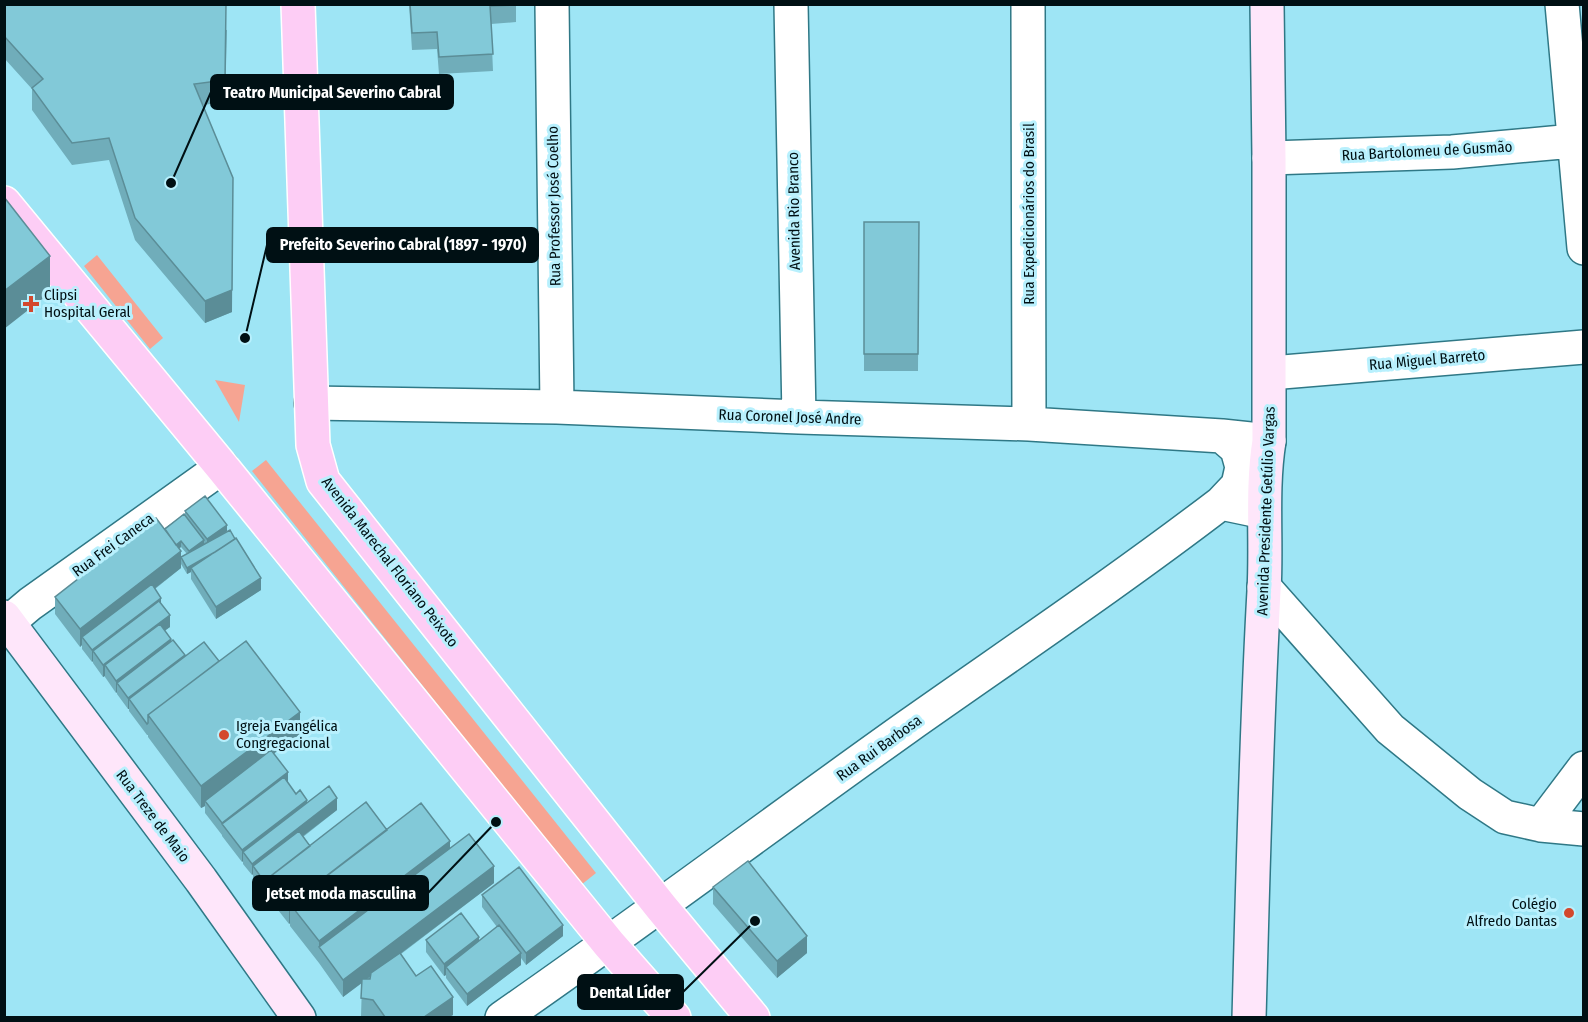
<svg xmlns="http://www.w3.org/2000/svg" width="1588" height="1022" viewBox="0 0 1588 1022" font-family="'Fira Sans Condensed',sans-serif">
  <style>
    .green { fill: #f6a492 }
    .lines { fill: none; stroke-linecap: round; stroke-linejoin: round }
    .minor-casing { stroke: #2f7886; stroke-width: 36 }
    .secondary-casing { stroke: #2f7886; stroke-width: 36 }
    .primary-casing { stroke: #fff; stroke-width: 36 }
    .minor { stroke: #fff; stroke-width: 33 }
    .secondary { stroke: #fee6fa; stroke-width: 33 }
    .primary { stroke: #fdcdf5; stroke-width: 33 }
    .wall { fill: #70adba; fill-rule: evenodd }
    .shaded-wall { fill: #5b8d97 }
    .building { fill: #82c9d8; stroke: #5b8d97; stroke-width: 1.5 }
    .poi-dot { fill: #d3482d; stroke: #b8f0fd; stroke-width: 2 }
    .labels { text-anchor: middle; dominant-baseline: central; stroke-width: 6; stroke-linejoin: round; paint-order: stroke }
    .street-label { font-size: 15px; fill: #001014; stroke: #b8f0fd }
    .poi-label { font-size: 15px; fill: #001014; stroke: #b8f0fd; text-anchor: start }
    .leader { fill: none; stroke: #001014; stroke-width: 2 }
    .callout-dot { fill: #001014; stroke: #b8f0fd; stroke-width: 2 }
    .callout { fill: #001014; stroke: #001014; stroke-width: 2 }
    .callout-label { font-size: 16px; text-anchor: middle; font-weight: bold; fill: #fff }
  </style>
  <rect width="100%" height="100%" fill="#9ee5f5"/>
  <path class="green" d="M97,255L163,338L150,349L84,266Z
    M215,380L245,385L239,422Z
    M266,460L596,873L581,885L252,471Z"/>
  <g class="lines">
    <g class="minor-casing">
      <path id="minor" d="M552,4L557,407
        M791,4L799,417
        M1028,4L1029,424
        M1562,4L1584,248
        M1269,158L1452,152L1584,140
        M1270,373L1584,347
        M311,403L557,407L799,417L1029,424L1222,436L1269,441
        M1221,503L1238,485L1242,467L1237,449L1222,436
        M1264,587L1390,729L1470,794L1505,817L1541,825L1584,829
        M4,626L30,604L222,467
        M1541,825L1584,768
        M502,1018C639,923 772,823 907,727C1012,653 1119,581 1221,503L1264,512"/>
    </g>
    <g class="secondary-casing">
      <path id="secondary" d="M4,617L201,880L299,1018
        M1249,1018C1253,875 1256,733 1264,591C1267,541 1261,491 1269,441V158L1267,4"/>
    </g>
    <g class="primary-casing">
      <path id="primary" d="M298,4L313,445L323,481L661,907L753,1018
        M4,203L222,467L609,944L674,1018"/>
    </g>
    <use href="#minor" class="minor"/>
    <use href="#secondary" class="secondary"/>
    <use href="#primary" class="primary"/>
  </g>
  <path class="wall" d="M4,4L227,30L225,102L203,105L232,312L205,323L135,240L109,160L72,165L32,110V89L4,58Z
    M409,4H516V22L491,24L493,71L439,74L437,49L412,50Z
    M864,222H919L918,371H864Z
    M185,511L227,531L220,536L261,590L216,619L191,579V572L187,574L181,564V568L155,589L170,627L165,630L171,641L185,657L219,661L300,734L274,753L288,783L296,794L307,803L337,810L303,837L310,846L387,830L450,848L494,883L401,954L416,976L453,1015L449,1017H373L361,1016L362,983L343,997L319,963L290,926V923L289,924L253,878V874L252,875L243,864V861L242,862L222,836V834V835L205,813V806L201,808L148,737V735H147L129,711V709H128L117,694V692L116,693L105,677V676L103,677L93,663V661L92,662L82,649V645L80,647L55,614V597L185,516ZM181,547L187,554L181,557L179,548Z
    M713,887L807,953L777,978L713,904Z
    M482,895L563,936L526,965L521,958V965L467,1006L446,978V975L444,976L426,952V940L479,941L497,927L482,907Z"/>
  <path class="shaded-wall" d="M233,178L232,312L205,323V301Z
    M50,256V293L4,329V291Z
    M227,525V531L207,545V539Z
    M204,540V546L189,557V551Z
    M235,540L191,568V572L187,574V568Z
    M181,541V547L173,553V547Z
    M181,551V568L86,642L82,637V645L80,647V629Z
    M261,578V590L216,619V607Z
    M161,598V609L93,651V661L92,662V650Z
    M170,615V627L109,672L105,665V676L103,677V665Z
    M171,639V651L117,683V692L116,693V681Z
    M185,655V667L129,699V709H128V698Z
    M300,712V734L207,804L205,801V806L201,808V786Z
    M288,772V784L222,824V835V823Z
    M337,798V810L257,871L253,866V874L252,875V864Z
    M307,800V812L243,852V861L242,862V850Z
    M450,841V863L319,947V963V941Z
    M494,866V883L343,997V980Z
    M290,906V923L289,924V907Z
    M563,925V936L526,965V953Z
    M807,936V953L777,978V961Z
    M479,937V949L446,967V975L444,976V964Z
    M521,953V965L467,1006V994Z
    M453,997V1015L449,1017H424Z"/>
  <path class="building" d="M4,4H226L225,80L194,84L233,178L232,290L205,301L135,218L109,138L72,143L32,88L43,79L4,36Z
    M410,4H516V5L490,6L493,54L439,57L437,32L412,33Z
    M4,197L50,256L4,291Z
    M864,222H919L918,354H864Z
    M205,496L227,525L207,539L185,511Z
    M184,514L204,540L189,551L181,541L176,545L165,529Z
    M156,518L181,551L80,629L55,597Z
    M230,530L235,539L215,552L187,568L181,557Z
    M236,538L261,578L216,607L191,568Z
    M152,584L161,598L92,650L82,637Z
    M159,601L170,615L103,665L93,651Z
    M160,624L171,639L116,681L105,665Z
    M173,640L185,655L128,698L117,683Z
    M246,641L300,712L201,786L148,715Z
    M204,642L219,661L148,715V723L147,724L129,699Z
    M271,750L288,772L222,823L205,801Z
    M284,777L296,794L300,790L307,800L242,850L222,824Z
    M329,786L337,798L252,864L243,852Z
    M366,802L387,830L290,904L291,905L289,907L267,879Z
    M421,803L450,841L319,941L290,904Z
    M299,831L310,846L267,879L266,884L253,866Z
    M469,834L494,866L343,980L319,947Z
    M748,861L807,936L777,961L713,887Z
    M519,867L563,925L526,953L482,895Z
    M461,913L479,937L444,964L426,940Z
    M499,925L521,953L467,994L446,967Z
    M400,953L416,976L431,966L453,997L424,1017H385L373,1000L361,998L362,979H370L371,973Z"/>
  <g class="poi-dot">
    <path d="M28 295h6v6h6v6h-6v6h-6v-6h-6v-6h6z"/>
    <circle cx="224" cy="735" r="6"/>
    <circle cx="1569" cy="913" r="6"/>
  </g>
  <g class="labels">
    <g class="street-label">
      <text transform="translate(1427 151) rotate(-3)">Rua Bartolomeu de Gusmão</text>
      <text transform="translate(554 206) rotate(-91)">Rua Professor José Coelho</text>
      <text transform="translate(794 211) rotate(-91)">Avenida Rio Branco</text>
      <text transform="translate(1029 214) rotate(-90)">Rua Expedicionários do Brasil</text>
      <text transform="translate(1427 360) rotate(-5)">Rua Miguel Barreto</text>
      <text transform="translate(790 417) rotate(2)">Rua Coronel José Andre</text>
      <text transform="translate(1266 511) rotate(-88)">Avenida Presidente Getúlio Vargas</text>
      <text transform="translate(113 545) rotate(-36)">Rua Frei Caneca</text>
      <text transform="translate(390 562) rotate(52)">Avenida Marechal Floriano Peixoto</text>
      <text transform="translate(879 748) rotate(-36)">Rua Rui Barbosa</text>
      <text transform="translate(153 816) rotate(53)">Rua Treze de Maio</text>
    </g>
    <g class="poi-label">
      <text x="44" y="295">Clipsi<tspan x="44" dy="17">Hospital Geral</tspan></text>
      <text x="236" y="726">Igreja Evangélica<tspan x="236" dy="17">Congregacional</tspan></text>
      <text x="1557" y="904" text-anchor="end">Colégio<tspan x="1557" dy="17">Alfredo Dantas</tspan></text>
    </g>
  </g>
  <path class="leader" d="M171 183L211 92M245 338L267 245M496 822L428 893M755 921L683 992"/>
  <g class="callout-dot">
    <circle cx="171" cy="183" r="6"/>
    <circle cx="245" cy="338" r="6"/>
    <circle cx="496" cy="822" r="6"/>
    <circle cx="755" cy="921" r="6"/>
  </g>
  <g class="callout">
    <rect x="211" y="75" width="242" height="34" rx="6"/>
    <rect x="267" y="228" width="271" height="34" rx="6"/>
    <rect x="253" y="876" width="175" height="34" rx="6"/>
    <rect x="578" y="975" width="105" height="34" rx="6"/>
  </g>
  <g class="callout-label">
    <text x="332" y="98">Teatro Municipal Severino Cabral</text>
    <text x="403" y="250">Prefeito Severino Cabral (1897 - 1970)</text>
    <text x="341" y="899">Jetset moda masculina</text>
    <text x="630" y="998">Dental Líder</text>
  </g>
  <rect width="1588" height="1022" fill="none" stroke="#001014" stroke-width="12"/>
</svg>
